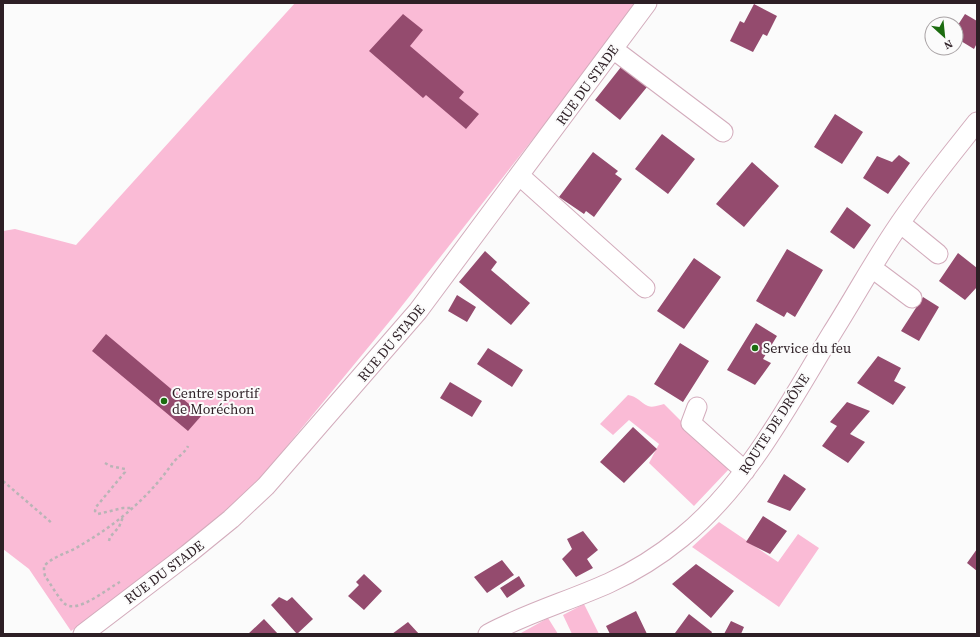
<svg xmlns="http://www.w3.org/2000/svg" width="980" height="637" viewBox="0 0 980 637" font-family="'Source Serif 4',serif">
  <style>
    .green { fill: #fabbd6 }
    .building { fill: #944b6e }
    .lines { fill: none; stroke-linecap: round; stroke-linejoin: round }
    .minor-casing { stroke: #d3acbc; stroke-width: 21 }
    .path { stroke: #b9b4b6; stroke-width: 2.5; stroke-dasharray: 3 3; stroke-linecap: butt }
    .minor { stroke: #fff; stroke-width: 19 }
    .poi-dot { fill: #1c6c10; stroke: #fbfbfb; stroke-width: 1.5 }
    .labels { text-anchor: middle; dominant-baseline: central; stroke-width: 4; stroke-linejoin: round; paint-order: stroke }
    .street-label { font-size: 14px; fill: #2d1f25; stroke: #fbfbfb }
    .poi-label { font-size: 14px; fill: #2d1f25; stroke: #fbfbfb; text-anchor: start }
  </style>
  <rect width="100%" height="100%" fill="#fbfbfb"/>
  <path class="green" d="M295,3H637L609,42L394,316L255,485L188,545L71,631L29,569L3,549V231L15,229L76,245Z
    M628,395C637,396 641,403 648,406C653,408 660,405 664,404L729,469L694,506L649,463L659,444L629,420L613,435L600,424Z
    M719,522L778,562L798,534L819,548L779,607L692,547Z
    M584,604L599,634H572L563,615Z
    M548,618L558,634H521V633Z"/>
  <path class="building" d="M754,4L777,16L767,36L763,34L753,52L730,41L740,21L744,23Z
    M403,14L423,30L410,46L464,92L459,98L479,114L466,129L426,95L423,98L369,51Z
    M965,14L977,21V43L974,49L956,38V28Z
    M621,67L647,87L620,120L595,100Z
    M835,114L863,132L842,164L814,147Z
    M662,134L695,159L668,194L635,169Z
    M593,152L618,171L615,174L622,179L594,217L586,211L584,214L559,197Z
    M899,155L910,163L888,194L863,178L877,156L892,162Z
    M752,162L779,186L744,227L716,204Z
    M847,207L871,225L854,249L830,232Z
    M787,249L823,270L795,317L787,312L784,317L756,301Z
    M485,251L497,262L491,270L530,303L511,325L459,282Z
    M958,253L977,268V287L965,300L939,281Z
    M694,258L721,277L684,329L657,311Z
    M457,295L476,307L467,322L448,311Z
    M923,297L939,307L919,341L901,331Z
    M756,323L777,336L763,359L771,363L755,385L727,370Z
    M106,334L202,415L188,431L92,351Z
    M680,343L709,361L683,402L654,384Z
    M488,348L523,370L512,387L477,364Z
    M878,356L901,368L894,381L906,387L893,405L857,383Z
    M450,382L482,401L472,417L440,398Z
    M847,402L870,411L850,434L865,442L848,463L822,446L837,426L830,422Z
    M633,427L657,449L624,483L600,462Z
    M784,474L806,489L790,511L767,502Z
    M763,516L787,531L770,554L746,542Z
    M583,531L598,550L587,559L593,568L576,577L562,559L572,549L567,539Z
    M977,549V571L967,563Z
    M502,560L514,575L487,593L474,577Z
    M696,564L734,591L711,618L672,584Z
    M364,574L382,591L364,610L348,596L359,585L356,582Z
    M519,576L525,586L507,598L500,588Z
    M279,597L287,601L292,597L313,619L297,634L271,605Z
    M636,611L647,634H610L606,626Z
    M689,614L712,632L711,634H676L675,633Z
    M264,619L278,634H248Z
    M731,621L744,627L741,634H724Z
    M408,622L419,634H392Z"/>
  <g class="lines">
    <g class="minor-casing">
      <path id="minor" d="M613,49L723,132
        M520,176L645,288
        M900,223L938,254
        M872,268L912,298
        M697,407L691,423L745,471
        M83,634L188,554L231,519L266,486L418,311L647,3
        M488,634C527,613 569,601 609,583C635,571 659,556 681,538C747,485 788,405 832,333C858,292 881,248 910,209C931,179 954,151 977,122"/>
    </g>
    <path class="path" d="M105,463L110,466L125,469V472L96,507L95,511L98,514L123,508H133
      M3,481L53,524
      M109,541L110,537L119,527L123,517
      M120,582C108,588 78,614 65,604C59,599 50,583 45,576L44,571V566C55,555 69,553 81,545C117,524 148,498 172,464C176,458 186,452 188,446"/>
    <use href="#minor" class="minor"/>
  </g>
  <g class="poi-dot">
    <circle cx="755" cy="348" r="4"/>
    <circle cx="164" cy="401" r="4"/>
  </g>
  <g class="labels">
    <g class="street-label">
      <text transform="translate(587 85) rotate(-54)">RUE DU STADE</text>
      <text transform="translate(391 343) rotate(-50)">RUE DU STADE</text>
      <text transform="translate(774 424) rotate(-57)">ROUTE DE DRÔNE</text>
      <text transform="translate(164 572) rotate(-37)">RUE DU STADE</text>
    </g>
    <g class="poi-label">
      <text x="763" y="348">Service du feu</text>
      <text x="172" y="393">Centre sportif<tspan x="172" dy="16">de Moréchon</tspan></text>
    </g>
  </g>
  <rect width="980" height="637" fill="none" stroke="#2d1f25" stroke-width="8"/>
  <g transform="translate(944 36) rotate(153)"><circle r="19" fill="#fbfbfb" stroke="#a9a3a5"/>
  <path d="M0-3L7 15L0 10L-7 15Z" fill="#1c6c10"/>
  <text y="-6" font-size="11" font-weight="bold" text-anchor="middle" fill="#2d1f25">N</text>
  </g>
</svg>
